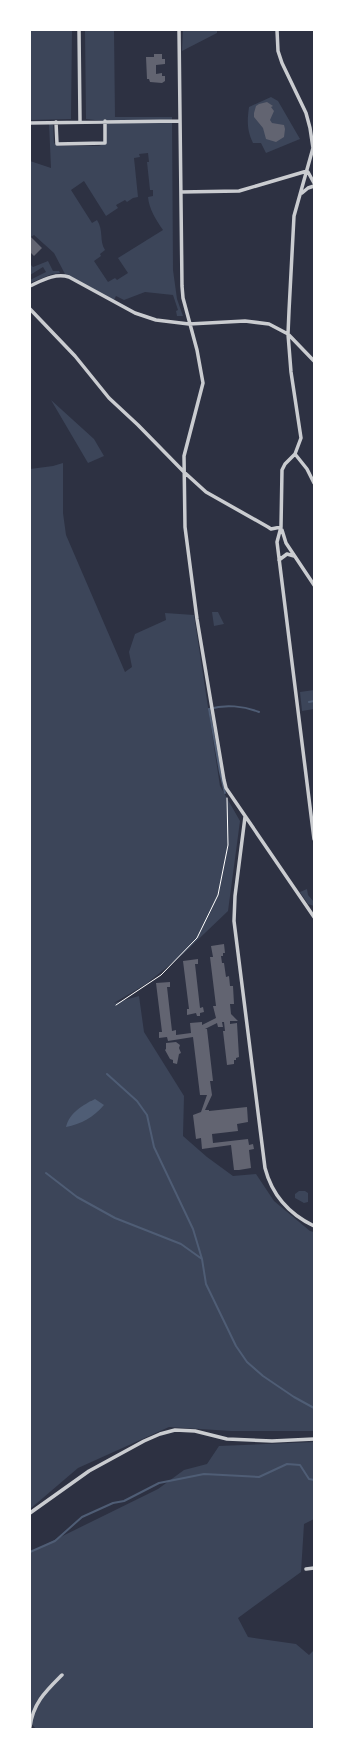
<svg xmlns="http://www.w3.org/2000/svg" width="344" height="1759" viewBox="0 0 344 1759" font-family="Roboto,sans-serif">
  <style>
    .green { fill: #3c4559; fill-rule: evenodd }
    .water { fill: #4f5d75 }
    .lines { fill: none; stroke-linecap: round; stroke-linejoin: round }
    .stream { stroke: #4f5d75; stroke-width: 2 }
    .building { fill: #626471 }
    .path { stroke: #fff; stroke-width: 1 }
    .minor { stroke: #caccd0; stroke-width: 3.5 }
  </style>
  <rect width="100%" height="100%" fill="#2d3142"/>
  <path class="green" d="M30,30H72L71,119L30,120Z
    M85,30H114L115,117H172L173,270L177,299L183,316H177L176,311L178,310L173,295L145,292L124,300L116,296L114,300L65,274L54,253L34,235L31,237L30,236V161L51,168L49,123L53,125L54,143L58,146H99L105,143L103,121L86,119ZM148,153L149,162H147L150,190H153V196L148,197C149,209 156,220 163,230L118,258L128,273L117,280L115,278L108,282L94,261L101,256L100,254L105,250C99,241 104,231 97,220L92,223L71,190L84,181L106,216L118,208L116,205L125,200L127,202L133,198L138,197L134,158L140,157L139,154Z
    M183,30H217V33L182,51Z
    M271,97L278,101L300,139L266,153L261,143H253C247,130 247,122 249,107Z
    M48,261L53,271H59L60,273L52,274L30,283V280L46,272L43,267L30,275V264L33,267Z
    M51,400L94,439L104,456L88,463Z
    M63,463V513L66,535L125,672L132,667L129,652L135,634L166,620L165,613L194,615L220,786L240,821L228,911L183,954L146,984L114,1003L139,996L144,1032L184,1096L183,1136L207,1157L233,1176L256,1174L274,1201L310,1231L314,1232V1431H231L169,1427L78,1468L30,1509V469L53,466Z
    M212,612H218L224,624L214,626Z
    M314,690V709L302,711L300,692Z
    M307,889L308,895L314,902V906L308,904L300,892Z
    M299,1191H305L308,1193V1202L304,1203L295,1198V1194Z
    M314,1442V1519L304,1524L301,1572L238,1618L248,1637L296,1644L309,1655L314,1650V1729H36L30,1722V1552L158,1489L184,1470L207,1464L219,1446Z"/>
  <path class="water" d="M95,1099L104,1105C94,1117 81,1124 66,1127C69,1113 83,1105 95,1099Z"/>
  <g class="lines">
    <path class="stream" d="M309,702L314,701
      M225,793L220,772L209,709C225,704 244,706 259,712
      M107,1074L137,1101L147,1115L154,1147L193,1229L202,1259L206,1284L236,1346L247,1362L263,1376L294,1397L314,1408
      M46,1173L77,1197L115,1218L181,1244L202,1259
      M30,1552L55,1541L82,1517L113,1503L124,1501L159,1483L204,1474L259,1477L287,1464L300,1465L309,1479L314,1480"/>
  </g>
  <path class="building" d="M154,54H162V59H165V64L156,65V74L162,73V76H165V81L162,83L150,82L149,79H147L146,57H154Z
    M267,102L273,106L271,107L274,111L270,120L272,123L284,125L285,129L284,137L276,142L266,139L263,128L254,117V113L256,106L259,104Z
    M30,236L42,248L34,256L30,252Z
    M224,944L225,953H223V956H221L222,963H224L226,977L229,976L230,986H233L234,1004H230L231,1014L238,1021H230V1024L237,1023L239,1057L236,1058V1060H234V1064L227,1065L223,1031H225L224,1022H222L223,1027H218L217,1023L205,1029H207L213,1081H210L212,1095L205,1110H209V1111L247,1107L248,1122L237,1124L238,1131L212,1134L213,1143L248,1139L249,1145L253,1144L254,1149L249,1150L251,1168L239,1170H234L231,1145L202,1149L201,1138L196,1139L193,1115L201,1112L207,1095H200L193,1037L168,1041L167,1037L159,1038V1032H162L156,983L170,982V987H167L172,1031L176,1030V1035L191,1033L190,1023L202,1022V1025L216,1018L213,1006H216L210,957H213L211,946Z
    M198,959V964H195L200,1008L203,1007L204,1012L200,1013V1016H197L196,1013L187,1015V1009H189L183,961Z
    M176,1042L180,1045L179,1048L181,1053L179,1054L177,1064L173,1063V1060L170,1059L165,1050L166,1049V1043Z"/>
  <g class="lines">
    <path class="path" d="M116,1005L161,975L197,938L218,895L228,845L227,798"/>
    <path class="minor" d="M79,30L80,121
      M179,30L182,286L183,298L197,350L203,383L184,456L185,527L197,619L224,780L226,788L314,917
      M277,30L278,51L282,63L306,113L310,128L313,148L294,216L289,311L288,334L291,372L301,438L295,454L285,464L282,470L281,527L277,542L314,839
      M56,122L57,144L105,143V121
      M30,123L179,121
      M308,172L314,183
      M181,192L239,191L307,171
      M302,193L308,188L314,186
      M30,286C43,280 55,273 69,277L135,313L156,320L189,324L245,321L269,324L288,334L314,361
      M30,309L75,356L109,398L138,425L184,472L206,492L268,527L271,529L281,527
      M295,454L307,469L314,483
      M282,530L286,543L314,585
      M279,560L287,554L294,556
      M245,817L235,896L234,921L265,1168C272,1195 289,1214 314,1226
      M30,1513L89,1471L144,1441L160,1434L175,1430L195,1431L227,1439L272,1441L314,1439
      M306,1569L314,1568
      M30,1727C33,1703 46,1691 62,1675"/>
  </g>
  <rect width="344" height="1759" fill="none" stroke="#ffffff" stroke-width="62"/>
</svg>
